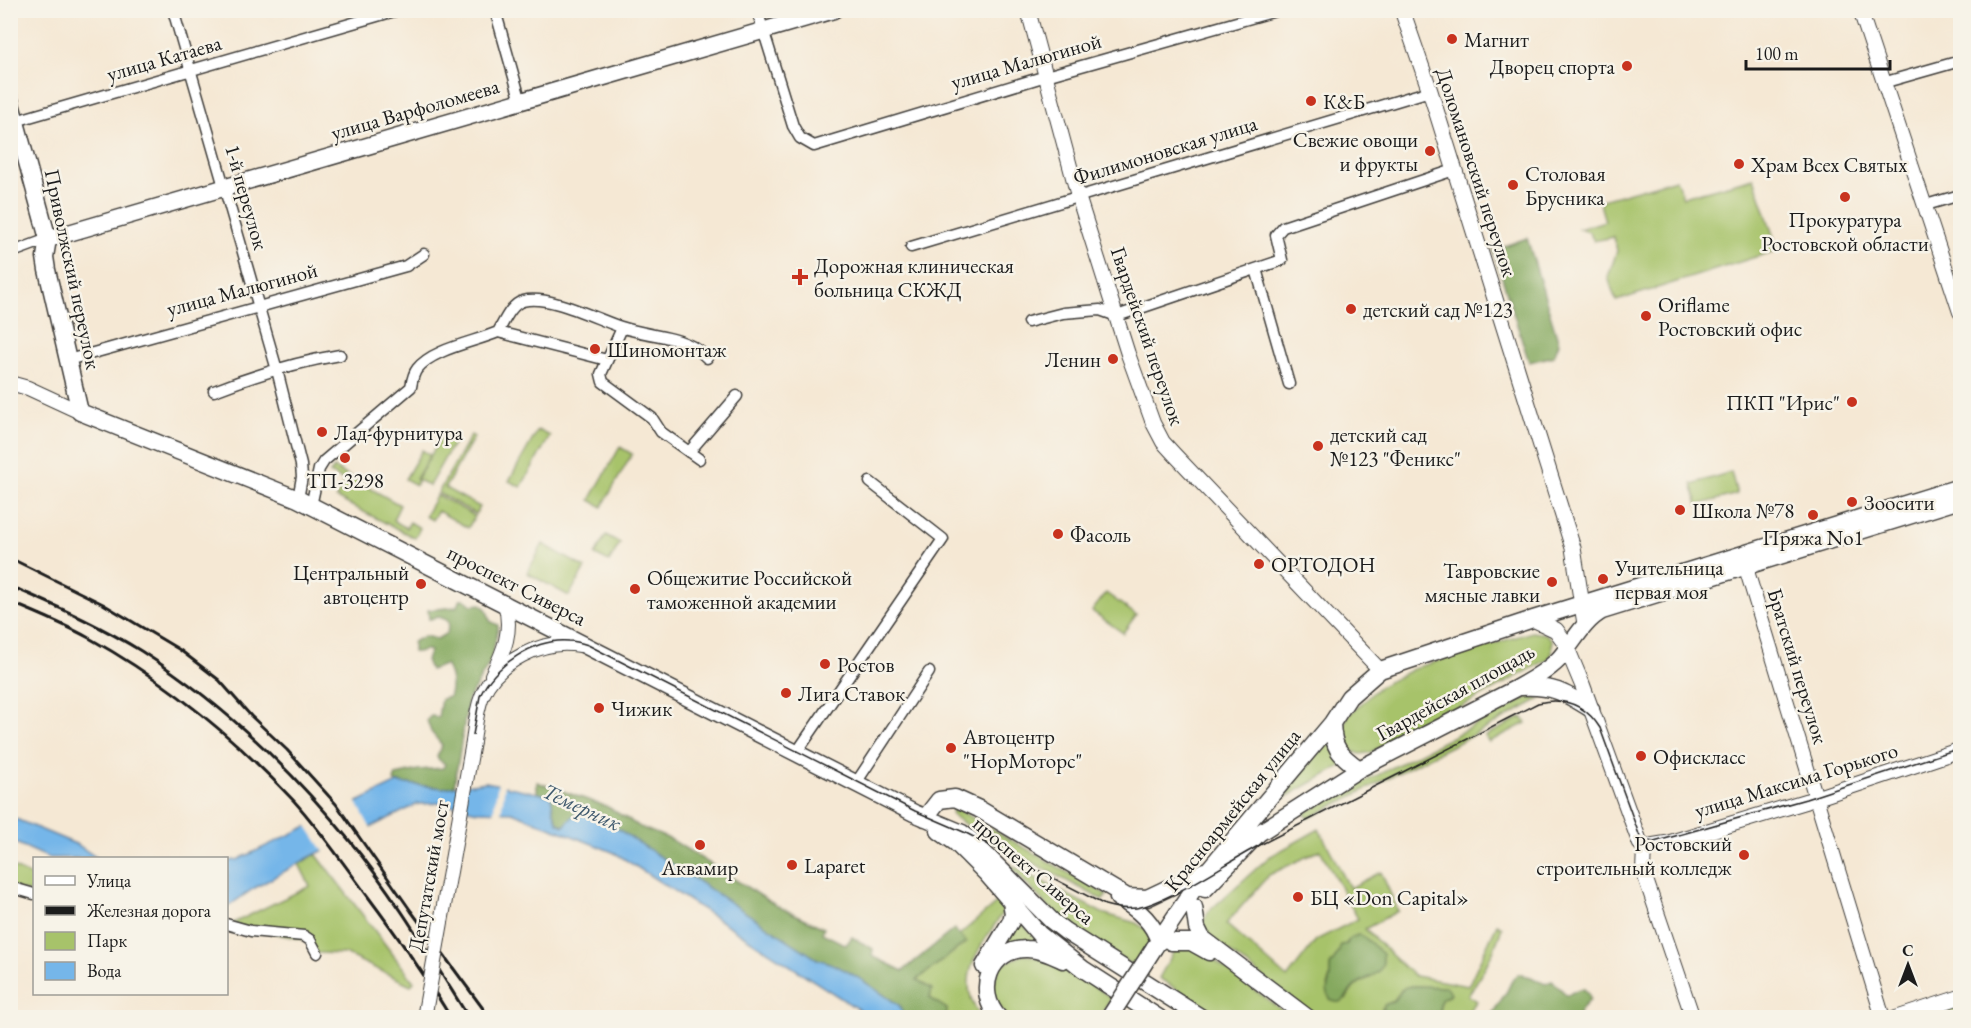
<svg xmlns="http://www.w3.org/2000/svg" width="1971" height="1028" viewBox="0 0 1971 1028" font-family="'EB Garamond',serif">
  <style>
    .green { fill: #a7c36a; stroke: #627043; stroke-width: 1.5; fill-rule: evenodd }
    .forest { fill: #85a95e; stroke: #50623d; stroke-width: 1.5 }
    .water { fill: #75b6e9; stroke: #486982; stroke-width: 1.5 }
    .pier { fill: #f5e8d4 }
    .lines { fill: none; stroke-linecap: round; stroke-linejoin: round }
    .minor-casing { stroke: #3d3b38; stroke-width: 13 }
    .tertiary-casing { stroke: #3d3b38; stroke-width: 16 }
    .secondary-casing { stroke: #3d3b38; stroke-width: 17 }
    .primary-casing { stroke: #3d3b38; stroke-width: 19 }
    .minor { stroke: #fff; stroke-width: 10 }
    .tertiary { stroke: #fff; stroke-width: 14 }
    .secondary { stroke: #fff; stroke-width: 15 }
    .primary { stroke: #fff; stroke-width: 16 }
    .tram { stroke: #1c1c1c; stroke-width: 1.5 }
    .rail { stroke: #1c1c1c; stroke-width: 3 }
    .tertiary-bridge-casing { stroke: #3d3b38; stroke-width: 16; stroke-linecap: butt }
    .primary-bridge-casing { stroke: #3d3b38; stroke-width: 19; stroke-linecap: butt }
    .tertiary-bridge { stroke: #fff; stroke-width: 14 }
    .primary-bridge { stroke: #fff; stroke-width: 16 }
    .poi-dot { fill: #c8321e; stroke: #f7f3e8; stroke-width: 2 }
    .labels { text-anchor: middle; dominant-baseline: central; stroke-width: 5; stroke-linejoin: round; paint-order: stroke }
    .poi-label { font-size: 21px; fill: #1c1c1c; stroke: #f7f3e8; text-anchor: start }
    .street-label { font-size: 21px; fill: #1c1c1c; stroke: #f7f3e8 }
    .water-label { font-size: 22px; font-style: italic; fill: #405a6e; stroke: #f7f3e8 }
  </style>
  <rect width="100%" height="100%" fill="#f7f3e8"/>
  <filter id="ink" filterUnits="userSpaceOnUse"><feTurbulence type="fractalNoise" baseFrequency=".0167" numOctaves="2"/><feDisplacementMap in="SourceGraphic" scale="12" xChannelSelector="R" yChannelSelector="G"/><feConvolveMatrix kernelMatrix="1 2 1 2 8 2 1 2 1" color-interpolation-filters="sRGB"/></filter>
  <filter id="wash" filterUnits="userSpaceOnUse"><feTurbulence type="fractalNoise" baseFrequency=".008" numOctaves="4" result="noise"/><feDisplacementMap in="SourceGraphic" scale="24" xChannelSelector="R" yChannelSelector="G"/><feGaussianBlur stdDeviation="1.35" result="paint"/><feColorMatrix in="noise" values="0 0 0 0 0 0 0 0 0 0 0 0 0 0 0 0 0 1.4 0 .05"/><feComposite in="paint" operator="in"/></filter>
  <g filter="url(#wash)">
    <rect width="100%" height="100%" fill="#f5e8d4"/>
    <path class="green" d="M1754,178L1778,250L1616,301L1608,277L1617,251L1614,237L1594,241L1589,232L1579,229L1605,221L1599,201L1676,179L1683,197Z
      M538,430L550,436L521,487L509,481Z
      M443,433L455,440L429,486L418,480L416,485L405,479L422,450L430,455L416,479L417,480Z
      M471,435L474,437L445,488L480,507L476,514L438,493Z
      M620,447L632,454L602,507L590,500Z
      M334,468L400,505L393,520L406,528L410,522L420,528L415,538L336,498L345,481L330,473Z
      M1731,472L1737,494L1698,505L1692,484Z
      M437,495L475,516L468,528L438,511L432,520L425,516Z
      M606,535L620,543L609,562L595,555Z
      M543,544L585,568L569,596L527,573Z
      M1106,593L1136,615L1123,633L1092,611Z
      M1532,632L1546,634L1552,640V654L1547,660L1439,719L1369,753L1360,754L1352,751L1345,744L1342,736L1344,724L1349,715L1379,687L1415,668Z
      M1529,697L1540,699L1483,730L1315,815L1308,818L1304,813Z
      M1522,717L1526,723L1489,742L1485,736Z
      M1327,739L1345,764L1282,799Z
      M955,809H957L1107,895L1103,900L979,834L952,815V812Z
      M1319,829L1350,888L1381,872L1398,911L1365,929L1404,967L1415,976L1468,986L1497,924L1502,927C1495,952 1483,973 1468,995L1477,1001L1464,1017H1441C1440,1008 1436,998 1449,996L1446,987L1411,986L1401,990L1395,999L1382,1008V1017L1317,1018L1207,935L1203,922L1208,912L1269,857ZM1320,850L1358,919L1316,940L1287,978L1226,924L1269,875ZM1358,935L1370,978C1357,982 1353,988 1346,999L1327,986L1330,978V966L1350,938Z
      M316,854L414,982L411,985L345,954L317,953L310,941L231,924L310,886L299,864Z
      M1007,863L1102,913L1136,923L1149,931L1153,940L1135,966L1066,926Z
      M10,866L34,877V894L11,887Z
      M1001,899L1004,908L1002,914C981,946 952,979 981,1017H946L947,1009L930,998L917,980L965,943L959,935Z
      M1019,921L1042,943L1028,942L1004,945Z
      M1177,946H1195L1291,1017H1219L1159,978Z
      M1025,954L1056,962L1112,998L1099,1017H1006L991,991L1000,965Z
      M1960,1003V1017H1915Z"/>
    <path class="forest" d="M1527,238L1559,343L1554,356L1529,362L1493,250Z
      M461,599H464L472,605L481,604L487,610L490,621L498,625V629L491,660L468,700L454,787L443,788L397,783L394,781L396,775L418,770L443,768L445,764L439,760L437,757L442,745L431,732L427,720L431,716L438,717L441,699L449,697C453,687 451,673 445,665L430,670L426,660L430,651C424,647 419,654 413,652V642L424,636L437,639L447,633L449,623L447,620L439,617L429,619L428,610L456,607Z
      M537,782L608,807L640,827L672,840L777,906L824,928L822,933L846,945L852,937L873,949L872,956L903,971L954,929L966,942L917,980L932,989L930,998L947,1009L946,1017H903L900,1006C874,989 848,967 817,959L558,823L553,810L551,796L537,793Z
      M1358,935L1363,936L1383,954C1385,978 1368,974 1356,985C1346,993 1345,1008 1330,1000L1327,990L1330,978V966L1338,954L1341,945L1347,944L1350,938Z
      M1519,974L1531,977L1545,984L1552,981L1567,995L1579,989H1584L1589,994L1590,1000L1579,1012L1580,1017H1490L1507,991L1513,978Z
      M1416,986L1446,987L1451,993L1449,996C1436,998 1440,1008 1441,1017H1382L1384,1005C1387,1003 1391,1003 1394,1000C1404,991 1398,986 1416,986Z"/>
    <path class="water" d="M486,782L551,796L553,810L558,823L564,826L575,814L598,816L817,959C848,967 874,989 900,1006L903,1017H870L615,853L512,812L477,811L444,803L418,804L310,857L253,889L227,907V861L237,860L397,783L443,788Z
      M11,817L78,845L97,858H49L11,841Z"/>
    <path class="pier" d="M498,782L505,784L501,815L493,814Z
      M355,799L372,831L325,853L305,823Z"/>
  </g>
  <g filter="url(#ink)">
    <g class="lines">
      <g class="minor-casing">
        <path id="minor" d="M173,10L277,370L301,465L302,477L298,499
          M495,10L521,102
          M757,10L793,126L800,138L814,146L1046,76L1279,10
          M1886,82L1960,61
          M12,122L398,10
          M1926,205L1960,195
          M911,247L1430,91
          M10,253L48,239
          M1256,269L1289,384
          M1028,322L1063,313L1100,310L1117,316L1282,260L1276,235L1283,227L1454,170
          M622,328L601,374L603,382L652,418L661,432L699,459
          M498,332L607,360
          M68,360L406,266L424,254
          M214,391C255,375 297,362 340,355
          M689,452L737,396
          M311,506L319,469L324,461L411,387C412,381 413,374 417,369C432,349 475,342 498,332C504,322 511,304 523,301C549,294 596,319 621,327C644,335 671,335 693,347C698,349 703,354 707,358
          M797,752L943,539L870,482
          M856,783L929,672
          M10,887L34,894
          M226,924L251,931L304,936L310,940L317,953"/>
      </g>
      <g class="tertiary-casing">
        <path id="tertiary" d="M1028,10L1078,196L1128,354L1153,423L1163,442L1174,454L1380,670
          M1860,10L1960,312
          M10,383L28,388L80,412
          M1746,568L1883,1018
          M492,675C504,651 513,631 505,603
          M473,742C475,727 476,711 482,696C496,662 543,638 579,645
          M1644,847L1643,871L1693,1018
          M1896,1018L1960,997"/>
      </g>
      <g class="secondary-casing">
        <path id="secondary" d="M1402,10L1430,91L1573,548L1585,624
          M1533,619L1556,630L1564,641L1582,684L1640,843L1644,847L1669,843L1807,801L1960,750"/>
      </g>
      <g class="primary-casing">
        <path id="primary" d="M10,100L48,239L45,257L47,270L80,412L298,499L914,813L962,833L971,840L1052,921L1065,931L1202,1018
          M48,239L834,10
          M1520,687C1552,685 1564,692 1591,709
          M1332,723C1333,749 1339,754 1359,769
          M925,818L939,800L955,798L979,809L1127,897L1147,898L1204,871
          M939,831L956,843L986,873L1039,934L1083,969L1159,1018
          M1205,889L1259,833L1359,769L1515,689C1530,681 1546,672 1558,660C1573,644 1582,622 1602,611L1960,500
          M1118,898C1137,908 1153,921 1159,942
          M1194,907L1197,928L1202,938L1308,1018
          M1171,942H1191L1209,952
          M1154,948L1199,881L1332,723L1349,697L1380,670L1533,619L1960,487
          M984,966L1011,921L1013,913L1011,902
          M999,1018C974,991 990,948 1027,949C1040,949 1052,955 1063,960"/>
      </g>
      <use href="#minor" class="minor"/>
      <use href="#tertiary" class="tertiary"/>
      <use href="#secondary" class="secondary"/>
      <use href="#primary" class="primary"/>
      <path class="tram" d="M422,1018L480,696C494,666 534,638 569,641C575,641 582,643 588,645L915,811L966,833L1105,905C1118,909 1132,910 1145,906C1182,894 1223,865 1258,846C1351,798 1445,751 1538,703C1564,697 1585,704 1600,728L1640,837L1643,840L1654,842L1806,799L1960,748"/>
      <path class="rail" d="M10,558L103,604L180,650L219,680L251,716L287,750L336,804L411,911L490,1018
        M10,586C55,605 99,625 141,651C219,701 290,768 349,840C393,893 432,959 469,1018
        M10,602C37,613 64,624 89,638C166,681 234,737 294,801C320,830 343,863 366,894C396,934 425,975 451,1018"/>
      <g class="tertiary-bridge-casing">
        <path id="tertiary-bridge" d="M424,1018L473,742"/>
      </g>
      <g class="primary-bridge-casing">
        <path id="primary-bridge" d="M1109,1018L1154,948"/>
      </g>
      <use href="#tertiary-bridge" class="tertiary-bridge"/>
      <use href="#primary-bridge" class="primary-bridge"/>
    </g>
  </g>
  <g class="poi-dot">
    <circle cx="1452" cy="39" r="6"/>
    <circle cx="1627" cy="66" r="6"/>
    <circle cx="1311" cy="101" r="6"/>
    <circle cx="1430" cy="151" r="6"/>
    <circle cx="1739" cy="164" r="6"/>
    <circle cx="1513" cy="185" r="6"/>
    <circle cx="1845" cy="197" r="6"/>
    <path d="M797 268h6v6h6v6h-6v6h-6v-6h-6v-6h6z"/>
    <circle cx="1351" cy="309" r="6"/>
    <circle cx="1646" cy="316" r="6"/>
    <circle cx="595" cy="349" r="6"/>
    <circle cx="1113" cy="359" r="6"/>
    <circle cx="1852" cy="402" r="6"/>
    <circle cx="322" cy="432" r="6"/>
    <circle cx="1318" cy="446" r="6"/>
    <circle cx="345" cy="458" r="6"/>
    <circle cx="1852" cy="502" r="6"/>
    <circle cx="1680" cy="510" r="6"/>
    <circle cx="1813" cy="515" r="6"/>
    <circle cx="1058" cy="534" r="6"/>
    <circle cx="1259" cy="564" r="6"/>
    <circle cx="1603" cy="579" r="6"/>
    <circle cx="1552" cy="582" r="6"/>
    <circle cx="421" cy="584" r="6"/>
    <circle cx="635" cy="589" r="6"/>
    <circle cx="825" cy="664" r="6"/>
    <circle cx="786" cy="693" r="6"/>
    <circle cx="599" cy="708" r="6"/>
    <circle cx="951" cy="748" r="6"/>
    <circle cx="1641" cy="756" r="6"/>
    <circle cx="700" cy="845" r="6"/>
    <circle cx="1744" cy="855" r="6"/>
    <circle cx="792" cy="865" r="6"/>
    <circle cx="1298" cy="897" r="6"/>
  </g>
  <g class="labels">
    <g class="poi-label">
      <text x="1464" y="39">Магнит</text>
      <text x="1615" y="66" text-anchor="end">Дворец спорта</text>
      <text x="1323" y="101">К&amp;Б</text>
      <text x="1418" y="139" text-anchor="end">Свежие овощи<tspan x="1418" dy="24">и фрукты</tspan></text>
      <text x="1751" y="164">Храм Всех Святых</text>
      <text x="1525" y="173">Столовая<tspan x="1525" dy="24">Брусника</tspan></text>
      <text x="1845" y="219" text-anchor="middle">Прокуратура<tspan x="1845" dy="24">Ростовской области</tspan></text>
      <text x="814" y="265">Дорожная клиническая<tspan x="814" dy="24">больница СКЖД</tspan></text>
      <text x="1658" y="304">Oriflame<tspan x="1658" dy="24">Ростовский офис</tspan></text>
      <text x="1363" y="309">детский сад №123</text>
      <text x="607" y="349">Шиномонтаж</text>
      <text x="1101" y="359" text-anchor="end">Ленин</text>
      <text x="1840" y="402" text-anchor="end">ПКП "Ирис"</text>
      <text x="334" y="432">Лад-фурнитура</text>
      <text x="1330" y="434">детский сад<tspan x="1330" dy="24">№123 "Феникс"</tspan></text>
      <text x="345" y="480" text-anchor="middle">ТП-3298</text>
      <text x="1864" y="502">Зоосити</text>
      <text x="1692" y="510">Школа №78</text>
      <text x="1070" y="534">Фасоль</text>
      <text x="1813" y="537" text-anchor="middle">Пряжа No1</text>
      <text x="1271" y="564">ОРТОДОН</text>
      <text x="1615" y="567">Учительница<tspan x="1615" dy="24">первая моя</tspan></text>
      <text x="1540" y="570" text-anchor="end">Тавровские<tspan x="1540" dy="24">мясные лавки</tspan></text>
      <text x="409" y="572" text-anchor="end">Центральный<tspan x="409" dy="24">автоцентр</tspan></text>
      <text x="647" y="577">Общежитие Российской<tspan x="647" dy="24">таможенной академии</tspan></text>
      <text x="837" y="664">Ростов</text>
      <text x="798" y="693">Лига Ставок</text>
      <text x="611" y="708">Чижик</text>
      <text x="963" y="736">Автоцентр<tspan x="963" dy="24">"НорМоторс"</tspan></text>
      <text x="1653" y="756">Офискласс</text>
      <text x="1732" y="843" text-anchor="end">Ростовский<tspan x="1732" dy="24">строительный колледж</tspan></text>
      <text x="804" y="865">Laparet</text>
      <text x="700" y="867" text-anchor="middle">Аквамир</text>
      <text x="1310" y="897">БЦ «Don Capital»</text>
    </g>
    <g class="street-label">
      <text transform="translate(164 58) rotate(-16)">улица Катаева</text>
      <text transform="translate(1026 61) rotate(-16)">улица Малюгиной</text>
      <text transform="translate(415 109) rotate(-16)">улица Варфоломеева</text>
      <text transform="translate(1165 150) rotate(-17)">Филимоновская улица</text>
      <text transform="translate(1477 172) rotate(72)">Доломановский переулок</text>
      <text transform="translate(247 197) rotate(74)">1-й переулок</text>
      <text transform="translate(73 269) rotate(78)">Приволжский переулок</text>
      <text transform="translate(242 289) rotate(-15)">улица Малюгиной</text>
      <text transform="translate(1148 336) rotate(71)">Гвардейский переулок</text>
      <text transform="translate(517 585) rotate(27)">проспект Сиверса</text>
      <text transform="translate(1798 666) rotate(73)">Братский переулок</text>
      <text transform="translate(1455 692) rotate(-29)">Гвардейская площадь</text>
      <text transform="translate(1796 780) rotate(-17)">улица Максима Горького</text>
      <text transform="translate(1232 810) rotate(-51)">Красноармейская улица</text>
      <text transform="translate(1034 870) rotate(41)">проспект Сиверса</text>
      <text transform="translate(428 876) rotate(-80)">Депутатский мост</text>
    </g>
    <g class="water-label">
      <text transform="translate(582 807) rotate(25)">Темерник</text>
    </g>
  </g>
  <rect width="1971" height="1028" fill="none" stroke="#f7f3e8" stroke-width="36"/>
  <rect x="33" y="857" width="195" height="138" fill="#f7f3e8" stroke="#9f9d96" stroke-width="1.5"/>
  <rect x="45" y="876" width="30" height="9" fill="#ffffff" stroke="#9f9d96" stroke-width="1.5"/>
  <text x="87" y="887" font-size="18" fill="#1c1c1c">Улица</text>
  <rect x="45" y="906" width="30" height="9" fill="#1c1c1c" stroke="#9f9d96" stroke-width="1.5"/>
  <text x="87" y="917" font-size="18" fill="#1c1c1c">Железная дорога</text>
  <rect x="45" y="932" width="30" height="18" fill="#a7c36a" stroke="#9f9d96" stroke-width="1.5"/>
  <text x="87" y="947" font-size="18" fill="#1c1c1c">Парк</text>
  <rect x="45" y="962" width="30" height="18" fill="#75b6e9" stroke="#9f9d96" stroke-width="1.5"/>
  <text x="87" y="977" font-size="18" fill="#1c1c1c">Вода</text>
  <g transform="translate(1908 965)" stroke="#f7f3e8" stroke-width="4.5" paint-order="stroke">
  <path d="M0-4.5L10 22L0 15L-10 22Z" fill="#1c1c1c"/>
  <text y="-9" font-size="16" font-weight="bold" text-anchor="middle" fill="#1c1c1c">С</text>
  </g>
  <path d="M1746 60v9h144v-9" fill="none" stroke="#1c1c1c" stroke-width="3"/>
  <text x="1755" y="60" font-size="18" fill="#1c1c1c" stroke="#f7f3e8" stroke-width="4.5" paint-order="stroke">100 m</text>
</svg>
